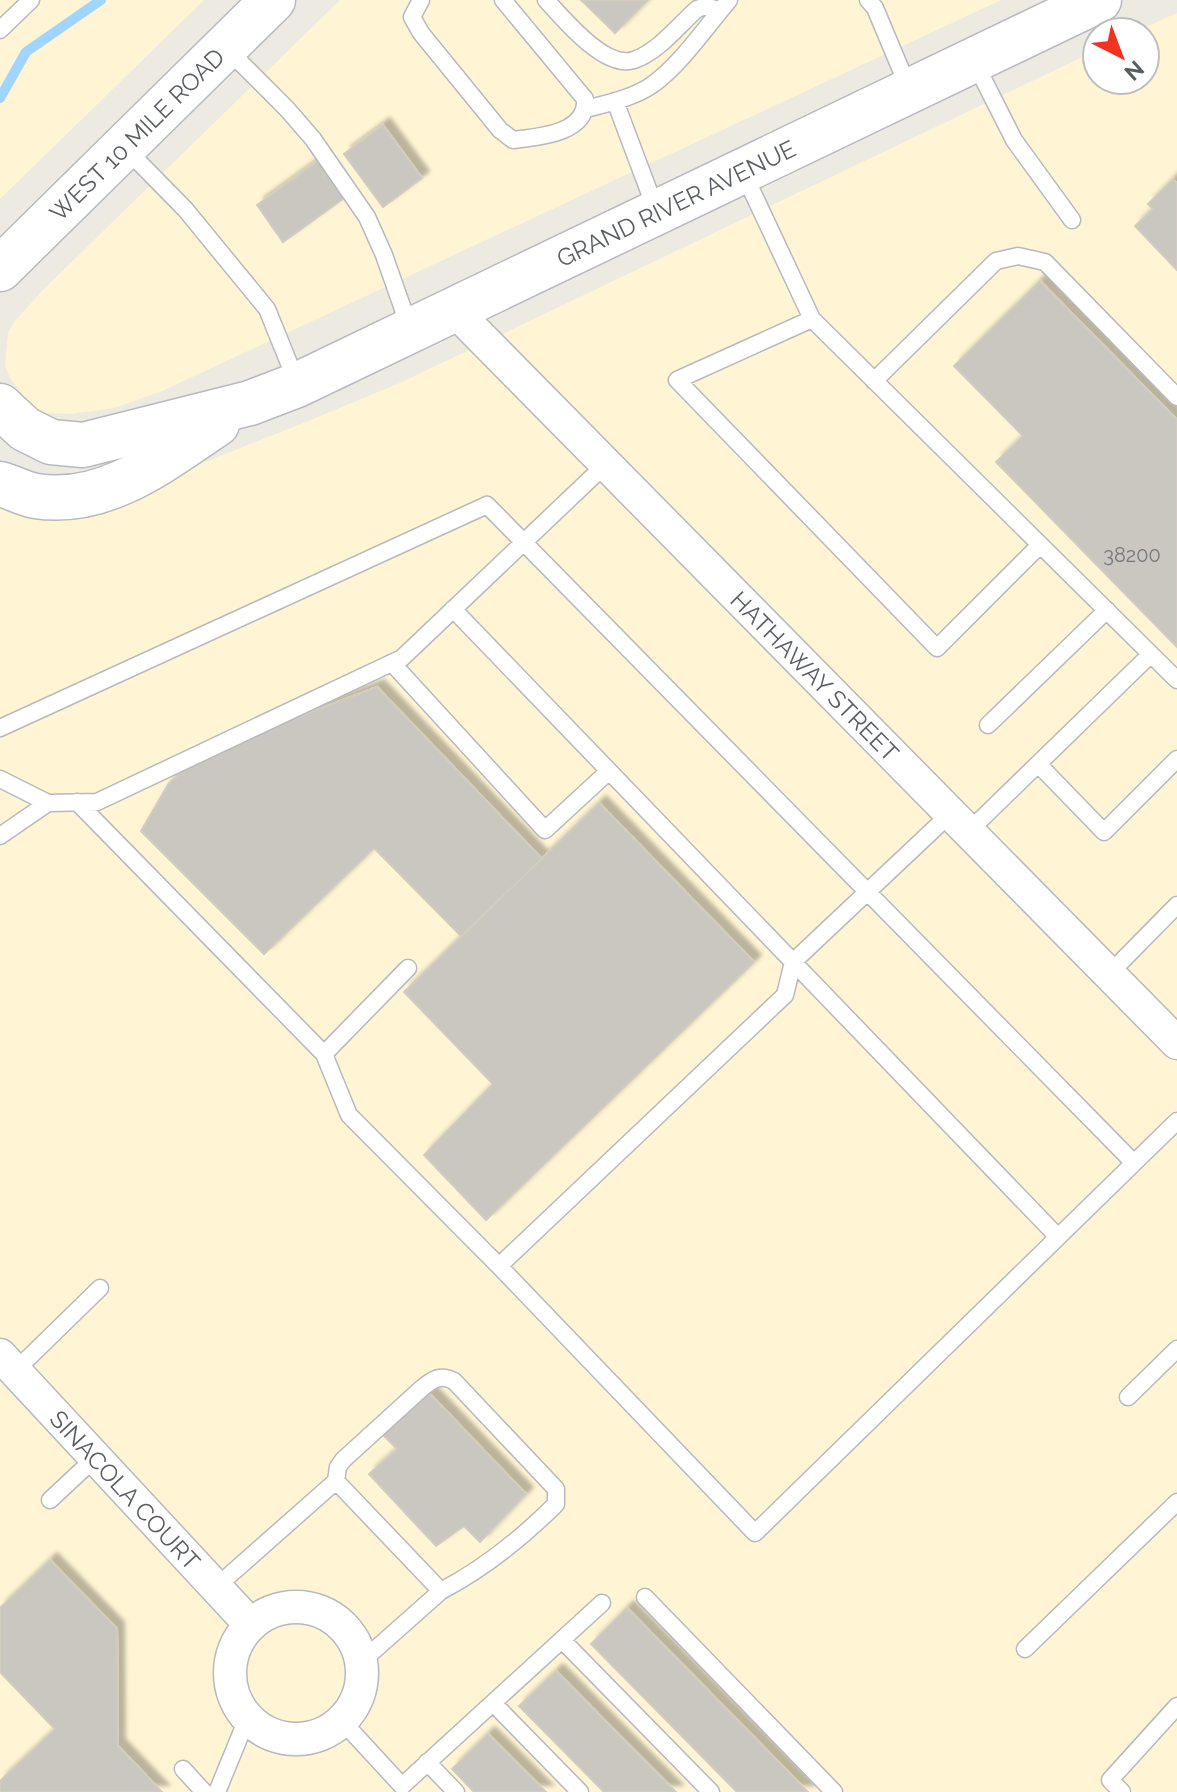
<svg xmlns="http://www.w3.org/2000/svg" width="1177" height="1792" viewBox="0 0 1177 1792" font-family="Raleway,sans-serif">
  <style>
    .commercial { fill: #fff5d4 }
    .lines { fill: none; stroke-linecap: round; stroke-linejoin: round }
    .stream { stroke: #9fd5ff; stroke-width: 10 }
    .building { fill: #cac7c0; stroke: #d2ccbf; stroke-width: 2; filter: url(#shadow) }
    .service-casing { stroke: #b6b9be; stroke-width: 19 }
    .minor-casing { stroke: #b6b9be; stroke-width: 35 }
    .secondary-casing { stroke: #b6bac0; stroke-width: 47 }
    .service { stroke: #fff; stroke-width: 16 }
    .minor { stroke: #fff; stroke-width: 32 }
    .secondary { stroke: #fff; stroke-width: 44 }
    .labels { text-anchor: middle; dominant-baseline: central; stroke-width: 7; stroke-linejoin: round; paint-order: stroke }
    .number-label { font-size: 20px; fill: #75787a }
    .street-label { font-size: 24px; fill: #595d63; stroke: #fff }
  </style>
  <defs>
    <filter id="shadow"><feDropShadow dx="7" dy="-7" stdDeviation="2" flood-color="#0004"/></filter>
  </defs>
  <rect width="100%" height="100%" fill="#edebe1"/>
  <path class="commercial" d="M0,0H204L0,199Z
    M340,0H1001L162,391L114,408L70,414L47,413L32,407L10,378L5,366L8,333L14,322L43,290Z
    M1177,13V1792H0V501L109,500L301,424L402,382L1097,50V80H1145V32H1135Z"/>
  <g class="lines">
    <path class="stream" d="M0,98L26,52L101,0"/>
  </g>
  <path class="building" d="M581,0H648L615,33Z
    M383,125L422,178L383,207L344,154Z
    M318,161L344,198L283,242L257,205Z
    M1173,179L1177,184V270L1135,226L1153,209L1148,204Z
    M1040,281L1177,420V647L996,462L1023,436L954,366Z
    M377,687L542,859L461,936L374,848L264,954L141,831L169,783L200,755Z
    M599,803L754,962L486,1220L424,1155L493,1084L404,992Z
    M429,1393L526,1494L480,1542L464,1526L436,1546L369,1474L397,1449L382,1434Z
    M50,1560L117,1629L118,1746L162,1792H0V1781L55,1729L0,1672V1608Z
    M627,1608L808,1792H737L591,1644Z
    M556,1671L676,1792H604L519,1706Z
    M488,1734L546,1792H474L452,1769Z"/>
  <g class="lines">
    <g class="service-casing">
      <path id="service" d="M421,0L412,17L421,33L500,130L513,140C537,137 588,134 585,99L503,0
        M546,0C564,19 605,70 634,60C658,52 678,26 697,9L706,6L720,11
        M868,0L875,8L909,89
        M0,30L31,0
        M226,48L287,109L313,139L367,217L384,255L410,329
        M975,63L1014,140L1072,220
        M615,101L656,210
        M586,109C608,103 633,98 652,85C681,64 706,27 729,0
        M124,147L185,209L267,309L297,383
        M743,172L812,319L1177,680
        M812,319L677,380L937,648L1040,545
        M874,381L996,261L1018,256L1045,262L1177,397
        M453,609L1058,1237
        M392,663L545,830L609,771
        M988,725L1107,610
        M0,728L487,505L1134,1163
        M1038,764L1104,832L1177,759
        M0,779L48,803L97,802L402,658L606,464
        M77,802L324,1054L349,1115L499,1266L755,1533L1177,1121
        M968,832L1151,654
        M0,836L48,803
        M1109,974L1177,905
        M324,1054L408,968
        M499,1266L785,995L793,962L950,814
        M15,1371L100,1288
        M1128,1397L1177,1349
        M50,1500L95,1458
        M215,1588L336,1481L441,1591C483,1569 522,1538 556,1504V1489L454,1381C440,1374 433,1379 421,1389L343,1460L338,1467L336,1481
        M645,1597L834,1792
        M562,1640L711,1792
        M1025,1649L1177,1502
        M361,1662L441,1591
        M493,1703L580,1792
        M343,1722L402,1786L602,1603
        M427,1762L456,1792
        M183,1769L204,1792
        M217,1792L247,1719
        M1122,1792L1110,1780L1177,1706"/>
    </g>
    <g class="minor-casing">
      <g id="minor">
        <path id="s1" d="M454,310L1177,1043"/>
        <path id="s2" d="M0,1355L250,1624"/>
        <circle cx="296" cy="1673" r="66"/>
      </g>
    </g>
    <g class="secondary-casing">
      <g id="secondary">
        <path id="s3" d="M0,269L273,0"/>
        <path id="s4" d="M0,406L25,429L51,442L83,445L250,403L297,385L1099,0"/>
        <path d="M0,484C12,487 24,494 36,496C105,507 163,460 217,424"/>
      </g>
    </g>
    <use href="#service" class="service"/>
    <use href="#minor" class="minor"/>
    <use href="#secondary" class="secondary"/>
  </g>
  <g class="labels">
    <g class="number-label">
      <text x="1132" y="555">38200</text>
    </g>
    <g class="street-label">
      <text stroke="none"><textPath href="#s3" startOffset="192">WEST 10 MILE ROAD</textPath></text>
      <text stroke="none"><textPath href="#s4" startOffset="738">GRAND RIVER AVENUE</textPath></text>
      <text stroke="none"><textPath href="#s1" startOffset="514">HATHAWAY STREET</textPath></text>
      <text stroke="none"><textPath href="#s2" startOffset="184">SINACOLA COURT</textPath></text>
    </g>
  </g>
  <g transform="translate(1121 56) rotate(138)"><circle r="38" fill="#ffffff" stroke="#bdbec1" stroke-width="2"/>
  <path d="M0-6L14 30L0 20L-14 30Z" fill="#f23322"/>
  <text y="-12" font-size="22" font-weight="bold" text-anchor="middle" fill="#595d63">N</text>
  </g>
</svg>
